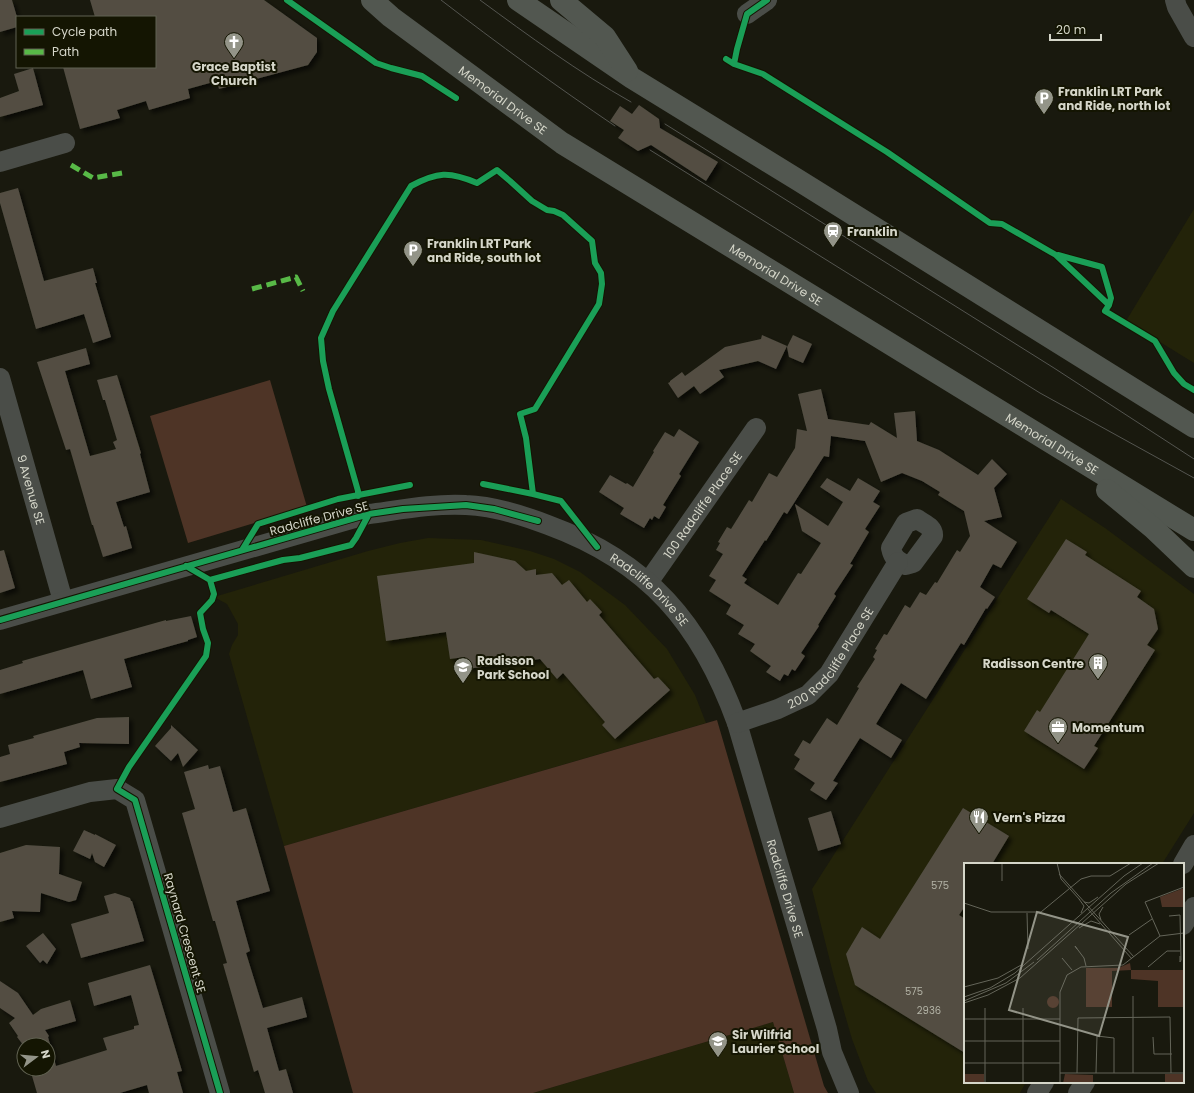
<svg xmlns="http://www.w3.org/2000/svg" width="1194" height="1093" viewBox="0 0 1194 1093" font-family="Poppins,sans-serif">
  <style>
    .built { fill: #232309 }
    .green { fill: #4e3426 }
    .building { fill: #524e42; filter: url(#shadow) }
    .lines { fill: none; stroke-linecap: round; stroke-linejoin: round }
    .minor { stroke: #4a4d48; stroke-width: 20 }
    .major { stroke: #525750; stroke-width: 22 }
    .tram { stroke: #545550; stroke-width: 1 }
    .quiet { stroke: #58b947; stroke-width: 5; stroke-dasharray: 10 5; stroke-linecap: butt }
    .cycleway-casing { stroke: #141502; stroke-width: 8 }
    .cycleway { stroke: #1a9f57; stroke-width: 6 }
    .labels { text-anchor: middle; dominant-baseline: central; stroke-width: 4; stroke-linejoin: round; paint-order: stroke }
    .number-label { font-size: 10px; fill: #b4b4a7 }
    .poi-label { font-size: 12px; font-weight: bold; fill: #d5d6c9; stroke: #141502; text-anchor: start }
    .street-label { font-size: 12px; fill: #d5d6c9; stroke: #141502 }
    .inset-road { fill: none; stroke: #646559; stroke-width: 1 }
    .view { fill: #939488; fill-opacity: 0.15; stroke: #939488; stroke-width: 2 }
    .inset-edge { fill: none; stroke: #d5d6c9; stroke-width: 2 }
  </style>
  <defs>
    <filter id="shadow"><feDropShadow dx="3.5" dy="3.5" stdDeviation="2" flood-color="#0009"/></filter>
  </defs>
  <rect width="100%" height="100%" fill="#19190e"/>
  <path class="built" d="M1194,209V363L1126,321Z
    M1061,499L1105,528L1194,594V813L1162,864H965V1082H1026L1020,1093H876L868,1081L852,1039L834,977L812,889Z
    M428,538L481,540L530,551L554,559L580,572L625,605L667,649L695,695L706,723L284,846L229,654L232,645L238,635V624L227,604L214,597L368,551L400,543Z
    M773,1022L794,1093H533Z"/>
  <path class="green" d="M270,380L307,507L188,543L150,416Z
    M717,720L824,1086L828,1093H794L773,1022L533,1093H353L284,846Z"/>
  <path class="building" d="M0,0H12L17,17V27L0,32Z
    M90,0H264L317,38V52L308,65L219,89L217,81L188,89L190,98L149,110L146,101L117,110L120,118L80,129L63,67H155V17H95Z
    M33,68L43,105L0,117V98L19,91L14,74Z
    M639,105L659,119L660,128L718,162L706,181L651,145L638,151L618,138L624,130L610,121L620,106L632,114Z
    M18,188L44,281L93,268L97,283H95L111,337L93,343L84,314L36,329L0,203V193Z
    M762,335L787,346L776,369L758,361L719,370L724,377L700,394L694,386L678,398L668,383L670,382V381L682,372L685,376L725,347L761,339Z
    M793,335L812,344L803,363L789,357L787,347Z
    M86,348L90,364L65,371L90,456L116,449L113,442L117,440L105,400H103L97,380L117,375L141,453L140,454L150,492L116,502L124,527L126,526L132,548L103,557L93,525H92L70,449L66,450L37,362Z
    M821,389L828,419L869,425L871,422L897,438L894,413L915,411L917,441L939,450L978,475L992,459L1007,474L994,488L1002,517L984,521L1017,542L1001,568L993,564L980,587L995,597L987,609L986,608L964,645L961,643L926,699L901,683L876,724L902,740L891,758L860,738L833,781L838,783L826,800L810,790L815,783L794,769L800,759L794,755L803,740L810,744L827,718L837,725L859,688L857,687L875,659L873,657L877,650L875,649L884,634L887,635L905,605L910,608L920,592L926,595L935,582L937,583L957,550L960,552L970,536L964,511L938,495L940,492L922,481L902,473L881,482L865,441L831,436L829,457L824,456L787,514L784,512L766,541L765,540L742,576L747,579L744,583L778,605L798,573L801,574L821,543L802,531L795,504L828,526L843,502L820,487L827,478L850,491L858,478L880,491L873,502L880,506L865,529L869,532L850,564L853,565L834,594L836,596L818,625L819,626L801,653L805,656L795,671L792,669L788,676L784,674L780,681L766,672L771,666L750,651L755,644L738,634L744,625L726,614L731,605L709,591L716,580L709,576L723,554L716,550L720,543L718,542L727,527L731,529L749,500L752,502L769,473L777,477L795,448L797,429L807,431L798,394Z
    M679,429L699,442L679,474L681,476L663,505L666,507L659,519L654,516L652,520L650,518L644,528L620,514L624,508L599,492L610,475L626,484L627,483L633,487L654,452L653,451L665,432L674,437Z
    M1066,539L1087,552L1085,555L1141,591L1137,597L1154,609L1158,629L1147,645L1155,650L1094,746L1098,748L1084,769L1024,731L1037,710L1040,712L1089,634L1051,610L1049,613L1027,599Z
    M4,550L15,588L0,593V551Z
    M474,552L515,561L526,571L536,569V575L552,573L562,585L569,580L587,602L590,599L602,612L599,615L654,679L658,677L670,690L615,739L602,725L605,722L563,673L557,679L540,659L467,669L465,657L450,659L446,632L386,641L377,576L474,563Z
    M191,616L197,637L188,640V641L124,659L132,687L91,699L83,670L0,694V670L23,663L22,661L127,631L166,620V621Z
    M129,717V744L79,743L80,747L64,752L67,764L0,782V757L10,754L8,745L34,738L33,736L97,718Z
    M171,725L198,750L183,767L178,753L171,761L155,746L171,728Z
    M208,765L209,769L220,766L233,812L246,808L270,891L236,901L250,951L246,953L263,1008L302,997L307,1017L267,1028L279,1071L286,1069L293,1093H265L258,1070L254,1072L223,964L227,963L215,921H213L182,813L195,809L184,772Z
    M963,808L1009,836L992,864H965V906L959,915L965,919V1053L855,985L846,954L862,927L880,939Z
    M831,811L841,844L818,851L808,818Z
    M84,830L95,835V834L116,845L104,867L95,862L92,853L90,859L73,851Z
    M26,845L60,847L59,874L82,882L76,900L69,902L41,893L40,912L12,911L14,918L0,922V853Z
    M115,893L130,898L131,901H132L144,941L81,958L71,924L109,913L104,896Z
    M43,933L56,949L47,964L43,960L40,963L26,946Z
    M150,965L182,1071L177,1072L183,1093H149L147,1085L120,1093H37L30,1069H48V1045H24V1046L17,1037L18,1036L9,1023L15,1018L0,1008V981L18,993L33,1015L41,1009L70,1000L76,1021L45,1030L49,1036L48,1037L56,1066L107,1050L103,1038L134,1029V1026L139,1025L131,995L94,1006L88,983Z"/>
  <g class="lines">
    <g class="minor">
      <path d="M1175,0L1177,7L1194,37"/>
      <path d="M747,14L767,0"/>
      <path d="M0,162L65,143"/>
      <path id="s1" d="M0,378L63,601"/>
      <path d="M917,519C924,524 934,527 933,536L913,563L906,565C897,561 893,558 891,548L906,523Z"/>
      <path id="s2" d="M649,581L756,428"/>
      <path id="s3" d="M0,620L369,514C399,510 435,503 466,505C493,506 522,515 548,525C649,562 701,624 737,723L827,1029L832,1052L849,1093"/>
      <path id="s4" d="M737,723L778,709L808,695L829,674L898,562"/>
      <path d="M0,818L90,792L117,789L135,800L220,1093"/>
      <path d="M1183,864L1194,845"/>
      <path d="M1183,925L1194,907"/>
      <path d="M1037,1093L1044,1082"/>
      <path d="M1078,1093L1085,1082"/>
    </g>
    <g class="major">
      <path id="s5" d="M372,0L391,17L562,143L1194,530"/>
      <path d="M518,0L632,78L798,180L1194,427"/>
      <path d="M561,0L605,37L627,71"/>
      <path d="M1107,490L1153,528L1194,567"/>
    </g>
    <path class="tram" d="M441,0C498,44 556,86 615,126
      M480,0C529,36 578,72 631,102
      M665,124L1054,368L1194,459
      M650,150L1040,393L1194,478"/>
    <path class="quiet" d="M71,165L93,178L122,173
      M252,289L296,277L303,291"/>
    <g class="cycleway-casing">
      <path id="cycleway" d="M287,0L376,63L391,68L422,76L456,98
        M726,59L734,64L763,74L887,152L990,223L1002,224L1056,255L1109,305L1105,311L1155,341L1174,373L1184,384L1194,390
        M734,64L737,49L747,14L767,0
        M1058,255L1102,267L1111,298L1109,305
        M483,484L533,494L561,501L597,547
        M358,496V491L329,389L323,361L321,338L333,311L411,186C437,172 449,171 477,183L497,170L510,181L532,201L547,210L554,211L563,215L592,241L595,263L601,273L602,284L599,304L535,409L520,414L526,438L533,494
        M242,550L258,524L338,499L410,485
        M186,566L210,580L283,560L300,558L351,545L356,538L369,514
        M210,580L214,594L212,600L200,613L203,629L208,643L206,656L129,767L117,789L135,800L220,1093
        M0,620L369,514L403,509L466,505L494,509L538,521"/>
    </g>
    <use href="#cycleway" class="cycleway"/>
  </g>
  <defs>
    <g id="church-pin" transform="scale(1)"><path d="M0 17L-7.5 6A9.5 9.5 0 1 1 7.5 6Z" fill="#939488" stroke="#141502"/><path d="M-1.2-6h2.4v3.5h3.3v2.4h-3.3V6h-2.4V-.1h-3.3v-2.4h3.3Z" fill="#fff"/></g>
    <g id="parking-pin" transform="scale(1)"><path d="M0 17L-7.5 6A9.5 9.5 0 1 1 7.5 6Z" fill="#939488" stroke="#141502"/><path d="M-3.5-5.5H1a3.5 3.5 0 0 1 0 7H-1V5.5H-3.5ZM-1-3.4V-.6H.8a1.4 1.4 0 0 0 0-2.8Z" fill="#fff"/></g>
    <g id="station-pin" transform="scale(1)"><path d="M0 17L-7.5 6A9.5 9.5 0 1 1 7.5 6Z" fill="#939488" stroke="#141502"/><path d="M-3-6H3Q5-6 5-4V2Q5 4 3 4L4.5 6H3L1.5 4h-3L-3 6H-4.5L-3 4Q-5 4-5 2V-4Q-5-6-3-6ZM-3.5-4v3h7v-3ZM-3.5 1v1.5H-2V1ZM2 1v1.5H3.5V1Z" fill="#fff"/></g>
    <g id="building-pin" transform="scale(1)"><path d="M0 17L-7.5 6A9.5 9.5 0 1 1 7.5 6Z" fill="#939488" stroke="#141502"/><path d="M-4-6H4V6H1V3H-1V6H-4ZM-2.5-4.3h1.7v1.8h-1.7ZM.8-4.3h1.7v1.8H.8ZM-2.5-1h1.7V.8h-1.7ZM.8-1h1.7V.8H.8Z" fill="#fff"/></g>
    <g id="school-pin" transform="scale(1)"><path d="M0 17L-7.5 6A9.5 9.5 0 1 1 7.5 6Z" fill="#939488" stroke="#141502"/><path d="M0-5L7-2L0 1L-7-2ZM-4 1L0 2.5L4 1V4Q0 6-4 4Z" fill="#fff"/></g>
    <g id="office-pin" transform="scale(1)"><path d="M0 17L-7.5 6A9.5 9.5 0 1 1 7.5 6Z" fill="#939488" stroke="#141502"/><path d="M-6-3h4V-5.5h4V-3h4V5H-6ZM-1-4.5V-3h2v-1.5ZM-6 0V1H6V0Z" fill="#fff"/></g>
    <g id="restaurant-pin" transform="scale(1)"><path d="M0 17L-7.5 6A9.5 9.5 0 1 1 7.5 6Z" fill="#939488" stroke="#141502"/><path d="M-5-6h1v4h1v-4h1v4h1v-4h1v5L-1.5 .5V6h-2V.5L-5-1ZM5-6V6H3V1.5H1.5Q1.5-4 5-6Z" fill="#fff"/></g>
  </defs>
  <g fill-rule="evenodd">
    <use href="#church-pin" x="234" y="42"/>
    <use href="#parking-pin" x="1044" y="98"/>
    <use href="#station-pin" x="833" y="231"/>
    <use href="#parking-pin" x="413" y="250"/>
    <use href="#building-pin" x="1098" y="663"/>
    <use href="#school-pin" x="463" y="667"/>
    <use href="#office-pin" x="1058" y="727"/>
    <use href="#restaurant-pin" x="979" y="817"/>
    <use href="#school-pin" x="718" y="1041"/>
  </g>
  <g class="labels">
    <g class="number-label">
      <text x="940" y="885">575</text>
      <text x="914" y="991">575</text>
      <text x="929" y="1010">2936</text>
    </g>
    <g class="poi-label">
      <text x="234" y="66" text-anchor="middle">Grace Baptist<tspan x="234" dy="14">Church</tspan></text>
      <text x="1058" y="91">Franklin LRT Park<tspan x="1058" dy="14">and Ride, north lot</tspan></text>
      <text x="847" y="231">Franklin</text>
      <text x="427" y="243">Franklin LRT Park<tspan x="427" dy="14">and Ride, south lot</tspan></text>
      <text x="477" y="660">Radisson<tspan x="477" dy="14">Park School</tspan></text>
      <text x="1084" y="663" text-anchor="end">Radisson Centre</text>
      <text x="1072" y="727">Momentum</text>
      <text x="993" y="817">Vern's Pizza</text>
      <text x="732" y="1034">Sir Wilfrid<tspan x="732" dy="14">Laurier School</tspan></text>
    </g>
    <g class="street-label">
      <text stroke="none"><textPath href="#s5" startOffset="165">Memorial Drive SE</textPath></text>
      <text stroke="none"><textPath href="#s5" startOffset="489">Memorial Drive SE</textPath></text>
      <text stroke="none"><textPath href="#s5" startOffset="813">Memorial Drive SE</textPath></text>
      <text stroke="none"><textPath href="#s1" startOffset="116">9 Avenue SE</textPath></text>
      <text stroke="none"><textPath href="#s2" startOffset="93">100 Radcliffe Place SE</textPath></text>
      <text transform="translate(319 518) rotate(-15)">Radcliffe Drive SE</text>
      <text stroke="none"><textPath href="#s3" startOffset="688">Radcliffe Drive SE</textPath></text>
      <text stroke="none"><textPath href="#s4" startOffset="119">200 Radcliffe Place SE</textPath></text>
      <text stroke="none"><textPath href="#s3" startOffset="1023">Radcliffe Drive SE</textPath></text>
      <text transform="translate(185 933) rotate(74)">Raynard Crescent SE</text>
    </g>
  </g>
  <g transform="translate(964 863)">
    <rect width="220" height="220" fill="#19190e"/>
    <path d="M220,25V44H198L196,34ZM166,100L167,107H220V144H194V118L167,116V107L148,108V144H122V105H154ZM83 139a6 6 0 1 1 12 0a6 6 0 1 1-12 0ZM0,211H20V220H0ZM101,211L129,212V220H99ZM201,211H220V220H201Z" fill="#4e3426"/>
    <path class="inset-road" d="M93,0L97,16L116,37M95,11L170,94M38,18V0M115,36L120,43L117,50M120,39L125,40L134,34M0,40L27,49H77L117,16L127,13H146L167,0M123,45L168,96M63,50L64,86M205,53L216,52L217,97L216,99V93M137,57L135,51L139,44M115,65L127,58L136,61M165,72L188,56M196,73L181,39L220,24M113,86L111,83L120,95L122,103M98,95L108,107M73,97L147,30L189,0M184,104L203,88H216M0,124L34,115L59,101M169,133V210M0,134L26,125L51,110L160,13L179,0M0,138L42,120L70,99M0,140L24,132L56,115L162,21L195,0M21,145V220M59,145V220M0,156H96M189,174L190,191H208M0,178H96M0,200H96M96,210H220M113,210L114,155L206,154L207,210M132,210L133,173L150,175V210M96,220V129L103,112L117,104L159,102L196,73L220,70"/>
    <path class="view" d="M73,49L164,74L135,173L45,147Z"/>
    <rect width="220" height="220" class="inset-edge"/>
  </g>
  <rect x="16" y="16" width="140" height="52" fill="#141502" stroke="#616252"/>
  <rect x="24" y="29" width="20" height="6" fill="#1a9f57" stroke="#616252"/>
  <text x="52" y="36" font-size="12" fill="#d5d6c9">Cycle path</text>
  <rect x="24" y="49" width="20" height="6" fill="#58b947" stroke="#616252"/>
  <text x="52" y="56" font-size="12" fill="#d5d6c9">Path</text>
  <g transform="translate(36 1057) rotate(74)"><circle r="19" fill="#141502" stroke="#616252"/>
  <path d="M0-3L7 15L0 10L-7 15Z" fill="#939488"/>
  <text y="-6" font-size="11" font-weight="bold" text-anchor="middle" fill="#d5d6c9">N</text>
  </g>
  <path d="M1050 34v6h51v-6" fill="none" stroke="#d5d6c9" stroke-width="2"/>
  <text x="1056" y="34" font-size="12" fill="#d5d6c9" stroke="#141502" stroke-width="3" paint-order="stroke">20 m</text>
</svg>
